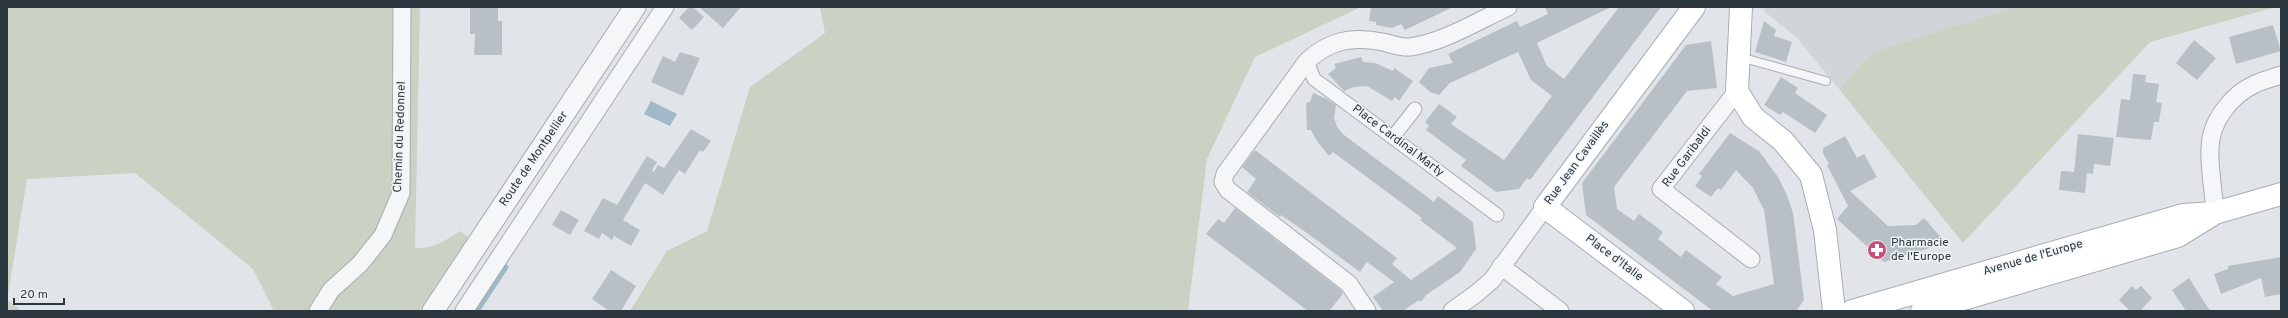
<svg xmlns="http://www.w3.org/2000/svg" width="2288" height="318" viewBox="0 0 2288 318" font-family="Overpass,sans-serif">
  <style>
    .built { fill: #d0d5da }
    .green { fill: #c9d2c3 }
    .water { fill: #9fb9c6 }
    .lines { fill: none; stroke-linecap: round; stroke-linejoin: round }
    .stream { stroke: #9fb9c6; stroke-width: 5 }
    .building { fill: #b9c0c5 }
    .service-casing { stroke: #a7adb3; stroke-width: 10 }
    .pedestrian-casing { stroke: #a7adb3; stroke-width: 15 }
    .minor-casing { stroke: #a7adb3; stroke-width: 19 }
    .tertiary-casing { stroke: #a7adb3; stroke-width: 23 }
    .secondary-casing { stroke: #a7adb3; stroke-width: 24 }
    .service { stroke: #f4f6f7; stroke-width: 8 }
    .pedestrian { stroke: #f4f6f7; stroke-width: 13 }
    .minor { stroke: #f4f6f7; stroke-width: 17 }
    .tertiary { stroke: #f4f6f7; stroke-width: 21 }
    .secondary { stroke: #fff; stroke-width: 22 }
    .labels { text-anchor: middle; dominant-baseline: central; stroke-width: 3; stroke-linejoin: round; paint-order: stroke }
    .street-label { font-size: 12px; fill: #2b363f; stroke: #f1f4f6 }
    .poi-label { font-size: 12px; fill: #2b363f; stroke: #f1f4f6; text-anchor: start }
  </style>
  <rect width="100%" height="100%" fill="#e1e5e9"/>
  <path class="built" d="M1765,7H2015L1873,52L1839,89L1797,38L1764,11Z"/>
  <path class="green" d="M7,7H420L415,248C432,249 446,241 460,231L470,239L419,311H274L253,269L135,173L27,179L7,300L23,311H7Z
    M820,7H1361L1255,57L1207,159L1188,311H630L667,251L707,231L750,87L825,33Z
    M2015,7H2276L2150,42L1963,243L1839,89L1873,52Z"/>
  <path class="water" d="M651,101L677,114L670,126L644,114Z"/>
  <g class="lines">
    <path class="stream" d="M477,311L506,267"/>
  </g>
  <path class="building" d="M470,7H498V21H502V55H474L475,34H470Z
    M689,7H693L704,17L692,30L679,18Z
    M699,7H741L723,28Z
    M1371,7H1453L1405,30L1401,24L1392,28L1376,25V22L1369,21Z
    M1545,7H1611L1537,43L1547,66L1564,79L1619,7H1661L1530,180L1527,178L1519,189L1496,192L1461,166L1466,160L1426,130L1429,126L1425,122L1439,104L1457,117L1451,124L1504,160L1552,96L1531,80L1518,52L1450,83L1439,95L1430,92L1419,82L1429,68L1453,63L1448,54L1517,21L1520,27L1548,14Z
    M1764,21L1776,30L1774,36L1792,42L1786,62L1755,52Z
    M2273,25L2281,51L2236,64L2229,37Z
    M2194,40L2216,58L2197,80L2176,63Z
    M1711,41L1717,88L1687,91L1614,187L1617,209L1634,221L1639,214L1663,232L1658,239L1681,257L1686,250L1722,277L1716,284L1733,296L1774,284L1764,210L1753,188L1736,170L1721,190L1718,188L1711,197L1695,186L1702,176L1699,174L1730,133L1759,151L1778,177L1787,195L1793,213L1804,300L1796,311H1713L1586,215L1582,183L1686,45Z
    M680,52L700,58L683,96L651,82L663,56L675,62Z
    M1361,57L1363,62L1375,63L1393,71L1394,68L1413,81L1399,101L1395,97L1392,101L1367,86L1354,87L1344,91L1328,74L1336,68L1334,64Z
    M2133,74L2146,75L2145,82L2159,84L2156,102L2162,103L2159,122H2154L2151,140L2116,137L2121,99L2130,100Z
    M1781,77L1798,88L1795,93L1827,115L1815,133L1783,112L1780,115L1764,105Z
    M1313,93L1327,99L1336,105L1334,118L1337,127L1344,135L1434,202L1438,196L1473,222L1476,249L1460,272L1426,295L1421,302L1419,300L1403,311H1383L1373,297L1394,282L1367,262L1360,272L1307,233L1281,215L1280,217L1247,192L1256,179L1242,167L1255,150L1397,258L1392,264L1411,280L1457,248L1420,220L1422,218L1333,152L1329,156L1317,141L1311,130H1307L1306,103L1310,102Z
    M691,129L711,141L703,152L700,150L685,174L679,170L663,195L645,183L623,220L640,230L631,246L614,236L612,240L602,233L599,239L584,231L603,198L617,205L647,156L657,162L652,170L654,172L658,165L664,168Z
    M2078,134L2114,138L2110,166L2094,164L2093,174L2087,173L2085,193L2059,190L2061,171L2074,172Z
    M1845,136L1857,158L1864,154L1877,177L1850,191L1888,226L1916,225L1924,218L1946,243L1884,262L1837,219L1848,206L1827,165L1829,164L1823,153V148Z
    M1235,208L1342,291L1343,294L1329,311H1308L1206,234L1218,219L1224,223Z
    M561,210L579,220L570,235L552,225Z
    M2281,257V294L2265,297L2261,278L2221,294L2214,274L2228,269V266Z
    M611,270L636,286L621,311H609L592,299Z
    M2189,278L2210,311H2186L2172,290Z
    M2132,286L2136,290L2141,286L2152,298L2140,311H2130L2119,300Z"/>
  <g class="lines">
    <g class="service-casing">
      <path id="service" d="M1740,57L1826,81"/>
    </g>
    <g class="pedestrian-casing">
      <path id="pedestrian" d="M1307,61L1314,79L1497,215
        M1393,137L1415,109"/>
    </g>
    <g class="minor-casing">
      <path id="minor" d="M1737,91L1661,189L1751,259
        M2215,213C2214,192 2209,170 2210,149C2210,122 2231,95 2255,84C2263,80 2272,78 2281,75
        M1501,266L1560,311
        M318,311L331,290L360,264L383,235L401,193L402,7
        M464,311L665,7
        M1367,311L1349,284L1228,190L1223,182L1225,174L1307,61C1330,40 1352,36 1383,42C1391,44 1402,48 1410,47C1444,42 1476,22 1508,7
        M1452,311L1477,293L1492,280L1545,207"/>
    </g>
    <g class="tertiary-casing">
      <path id="tertiary" d="M433,311L635,7"/>
    </g>
    <g class="secondary-casing">
      <path id="secondary" d="M1741,7L1737,91L1753,117L1783,141L1811,175L1825,230L1834,311
        M1683,311L1545,207L1694,7
        M1852,311L2183,215L2215,213L2281,194
        M1922,311L2178,236L2212,215"/>
    </g>
    <use href="#service" class="service"/>
    <use href="#pedestrian" class="pedestrian"/>
    <use href="#minor" class="minor"/>
    <use href="#tertiary" class="tertiary"/>
    <use href="#secondary" class="secondary"/>
  </g>
  <defs>
    <g id="pharmacy-disc" transform="scale(1)"><circle r="9.5" fill="#c35176" stroke="#f1f4f6"/><path d="M-2-6h4v4h4v4h-4v4h-4v-4h-4v-4h4Z" fill="#fff"/></g>
  </defs>
  <g fill-rule="evenodd">
    <use href="#pharmacy-disc" x="1877" y="250"/>
  </g>
  <g class="labels">
    <g class="street-label">
      <text transform="translate(400 137) rotate(-88)">Chemin du Redonnel</text>
      <text transform="translate(1398 141) rotate(37)">Place Cardinal Marty</text>
      <text transform="translate(1687 157) rotate(-53)">Rue Garibaldi</text>
      <text transform="translate(534 159) rotate(-56)">Route de Montpellier</text>
      <text transform="translate(1577 163) rotate(-54)">Rue Jean Cavaillès</text>
      <text transform="translate(1614 258) rotate(37)">Place d'Italie</text>
      <text transform="translate(2033 258) rotate(-16)">Avenue de l'Europe</text>
    </g>
    <g class="poi-label">
      <text x="1891" y="243">Pharmacie<tspan x="1891" dy="14">de l'Europe</tspan></text>
    </g>
  </g>
  <rect width="2288" height="318" fill="none" stroke="#2b363f" stroke-width="16"/>
  <path d="M14 298v6h50v-6" fill="none" stroke="#2b363f" stroke-width="2"/>
  <text x="20" y="298" font-size="12" fill="#2b363f" stroke="#f1f4f6" stroke-width="3" paint-order="stroke">20 m</text>
</svg>
